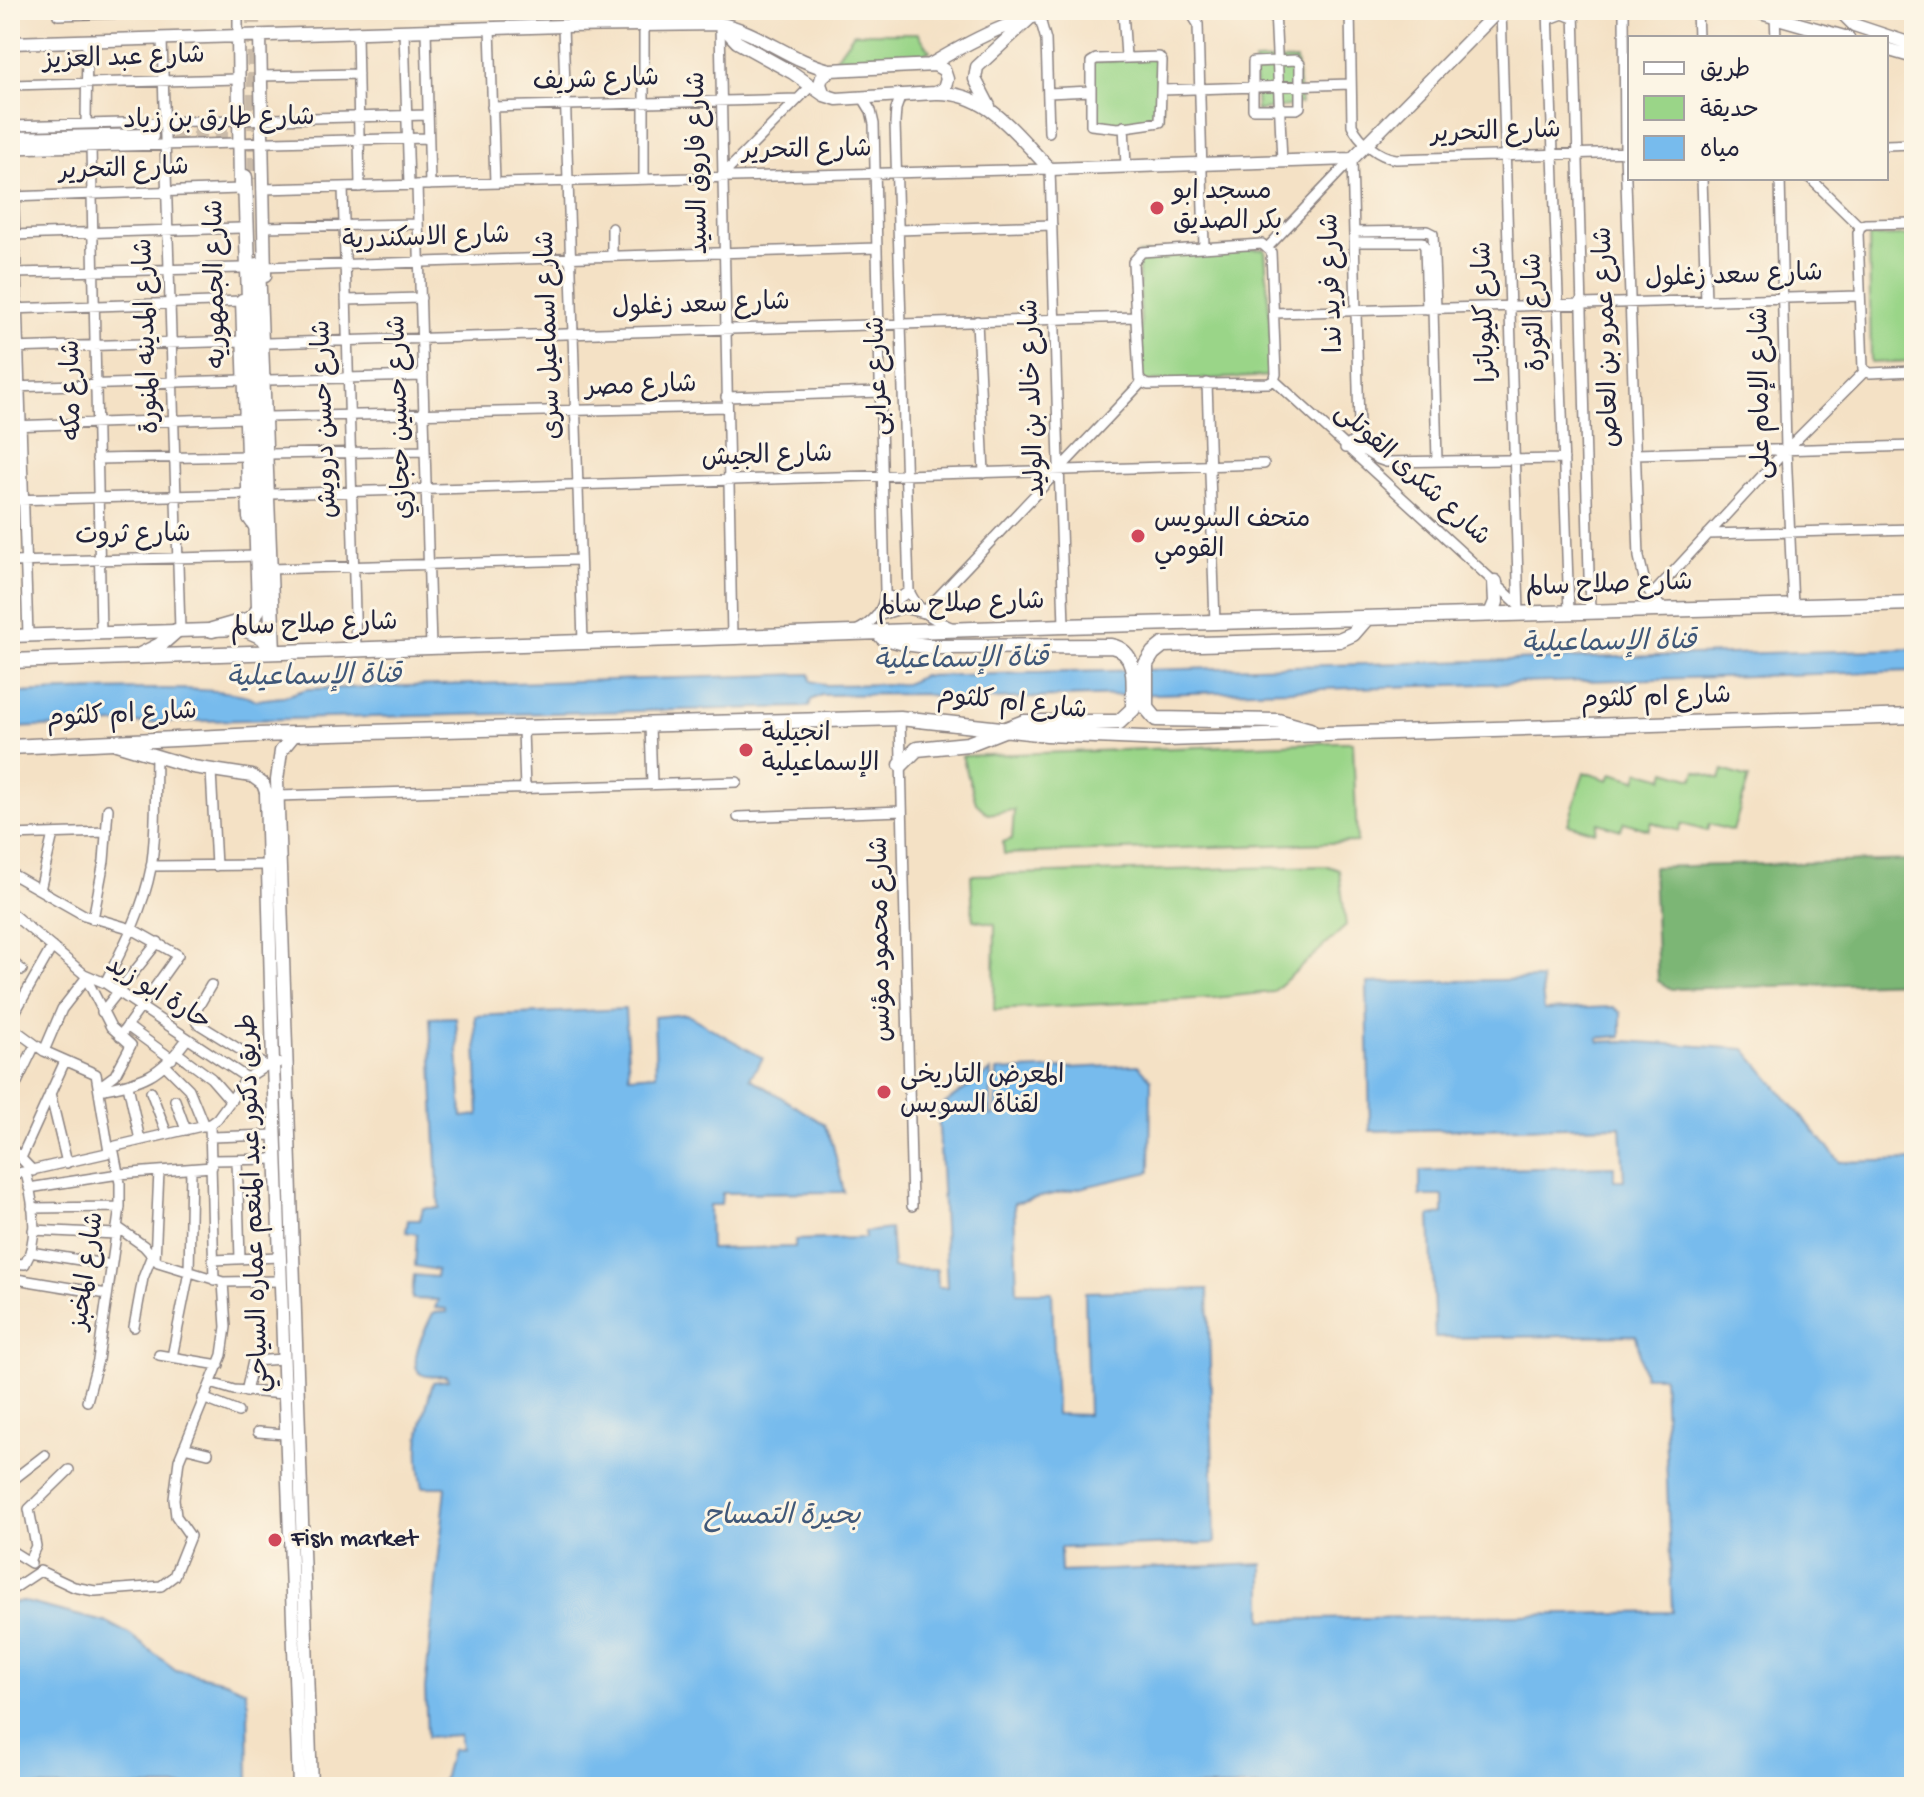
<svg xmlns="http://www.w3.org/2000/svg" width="1924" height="1797" viewBox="0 0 1924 1797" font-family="'Gochi Hand','Playpen Sans Arabic',sans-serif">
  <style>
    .green { fill: #9ad588; stroke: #5e7c62; stroke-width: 2 }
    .forest { fill: #7bb674; stroke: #4e6c58; stroke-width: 2 }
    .water { fill: #77bbed; stroke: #4c6e94; stroke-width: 2 }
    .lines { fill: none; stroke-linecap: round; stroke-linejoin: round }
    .highway-tunnel { stroke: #cabba9; stroke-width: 14; stroke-dasharray: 14 7; stroke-linecap: butt }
    .minor-casing { stroke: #8b8280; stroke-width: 12 }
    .major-casing { stroke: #8b8280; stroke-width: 15 }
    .highway-casing { stroke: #8b8280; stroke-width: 17 }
    .minor { stroke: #fff; stroke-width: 9 }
    .major { stroke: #fff; stroke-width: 12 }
    .highway { stroke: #fff; stroke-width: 14 }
    .rail-casing { stroke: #22223b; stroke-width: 6 }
    .rail { stroke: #fcf5e5; stroke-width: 3; stroke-dasharray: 9; stroke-linecap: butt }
    .poi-dot { fill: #d1495b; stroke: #fcf5e5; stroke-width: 3 }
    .labels { text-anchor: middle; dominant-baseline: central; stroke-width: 6; stroke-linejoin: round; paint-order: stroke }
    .street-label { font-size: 26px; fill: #22223b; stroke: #fcf5e5 }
    .poi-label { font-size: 26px; fill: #22223b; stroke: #fcf5e5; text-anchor: start }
    .water-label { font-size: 28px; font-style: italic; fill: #405879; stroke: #fcf5e5 }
  </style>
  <rect width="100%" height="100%" fill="#fcf5e5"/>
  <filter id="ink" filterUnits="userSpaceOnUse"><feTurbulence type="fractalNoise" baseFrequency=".0125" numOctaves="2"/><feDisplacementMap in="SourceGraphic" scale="16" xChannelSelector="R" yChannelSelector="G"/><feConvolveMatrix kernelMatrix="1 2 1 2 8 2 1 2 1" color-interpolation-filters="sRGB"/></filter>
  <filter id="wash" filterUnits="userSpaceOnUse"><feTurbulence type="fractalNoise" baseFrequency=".006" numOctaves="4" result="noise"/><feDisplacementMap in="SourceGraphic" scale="32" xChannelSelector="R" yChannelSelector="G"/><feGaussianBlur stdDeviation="1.8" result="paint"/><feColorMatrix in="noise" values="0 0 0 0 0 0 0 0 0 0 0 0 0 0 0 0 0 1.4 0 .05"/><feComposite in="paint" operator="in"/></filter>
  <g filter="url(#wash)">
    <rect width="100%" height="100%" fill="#f4e1c5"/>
    <path class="green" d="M854,33H918L930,51L905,60L833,62Z
      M1159,57L1162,118L1095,128L1091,62Z
      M1296,60L1301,104L1257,111L1254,61Z
      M1914,235V361L1871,363L1869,237Z
      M1265,249L1273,376L1143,382L1138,254Z
      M1336,742H1353L1357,842L1004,854L1003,842L1012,839L1014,810L988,814L976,803L962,756Z
      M1723,770L1749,778L1733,831L1709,824L1707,831L1682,824L1679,831L1652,822L1649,830L1624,822L1621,830L1598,823L1595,832L1568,824L1584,772L1609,780L1612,773L1636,780L1639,771L1664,778L1666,771L1693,779L1696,771L1720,779Z
      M1328,866L1339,870L1346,926L1273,992L1214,998L994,1010L995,924L973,920L971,875Z"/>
    <path class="forest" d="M1914,860V982L1671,989L1658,981L1653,867Z"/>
    <path class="water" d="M1914,649V671L958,700L924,694L821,695L811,700L809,707L197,721L10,728V693C54,692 229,681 256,700L282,697L307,689L810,674L811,681L826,685L905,684L923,676Z
      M1541,979L1544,1010L1613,1007L1621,1013V1036L1598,1038L1599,1042L1622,1041L1745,1049L1840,1162L1914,1160V1787H441L451,1750L461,1749L459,1735L427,1737L425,1689L446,1487H423C413,1445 422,1422 433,1382L449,1380L447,1376C439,1376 427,1378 421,1374C406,1363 427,1326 433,1313L447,1312L446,1309L435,1308L438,1300L412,1299L414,1275L436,1277L437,1270L415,1266L417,1234L406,1232L408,1220H420L423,1208H439L430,1018L456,1017L462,1117L479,1115L475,1016L625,1009L629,1076L656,1074L654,1017L686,1014L763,1058L750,1078L824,1124L833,1145L844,1192L722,1193L721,1205H709L710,1249L795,1247V1240L865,1238V1232L890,1229L893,1268L937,1269L938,1287H947L938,1108L991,1071V1116L995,1115L997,1071L1138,1065L1151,1079L1150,1172L1014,1203L1017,1292H1052L1056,1414L1088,1415L1085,1292L1208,1289L1215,1543L1060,1548L1061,1572L1263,1564V1620L1672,1612L1663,1376H1644L1636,1335L1435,1338L1430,1216L1443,1214V1196H1420V1171L1614,1166V1180H1624L1621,1126L1370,1131L1367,983Z
      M21,1601L108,1623L129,1634L176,1670L225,1681L245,1690L248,1704L249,1787H10V1604Z"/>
  </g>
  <g filter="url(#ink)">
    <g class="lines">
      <path class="highway-tunnel" d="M253,10L255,179
        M151,136L231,134L245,130"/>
      <g class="minor-casing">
        <path id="minor" d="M233,10L238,15V37
          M1123,10L1126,57
          M1189,10L1198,24L1204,247
          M1275,10L1282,161
          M1350,10L1352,125C1359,141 1379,157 1396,159L1630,152
          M1501,10L1519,614
          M1548,10L1569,612
          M1574,10L1590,612
          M1624,10L1625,152L1639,557L1646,587L1662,609
          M1697,10L1698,38
          M58,15L224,10
          M1039,15L1046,40L1049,132
          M1775,17L1776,38
          M1550,19L1563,14L1573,18
          M720,24L732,637
          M644,25V179
          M563,26L583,642
          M490,28L495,183
          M426,30L430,185
          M404,31L409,185
          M357,33L360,187
          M162,40L180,630
          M10,50L13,126
          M1159,57L1162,61L1160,122L1118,128L1091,125V62L1096,59Z
          M1296,60L1300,64V107L1297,109H1253V62Z
          M260,76L358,74
          M10,85L238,79
          M1162,90L1351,84
          M1048,93L1091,91
          M901,95L896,109L895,123L909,591C919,612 932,619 953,628
          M492,107L798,99
          M86,124L87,42
          M10,126L428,115
          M1124,126L1126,166
          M1886,145L1914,144
          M91,146L101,633
          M10,149L428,138
          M12,149L28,635
          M722,176L810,87
          M1702,178L1706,301
          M1780,178L1786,450L1793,606
          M1810,178L1860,227
          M417,185L431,647
          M343,187L356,650
          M262,189L1050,169L1064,626
          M10,197L240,189
          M1914,223L1865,224L1860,227L1858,233L1863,369L1870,373L1914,371
          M263,227L418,224
          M898,230L1052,225
          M1354,232L1427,231L1433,234L1436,308
          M12,235L241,228
          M1355,242H1422L1425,247L1427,309
          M1262,244L1271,252L1276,374L1274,380L1269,383L1148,385L1142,382L1139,378L1133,262L1142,252Z
          M1268,247L1352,159
          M612,256V228
          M265,267L877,248
          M13,273L242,268
          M346,300L421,298
          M1433,308L1437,461
          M10,309L242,301
          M1274,313L1859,296
          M977,321L984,473
          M267,343L1136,317
          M10,348L243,341
          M268,380L423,376
          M1274,380L1518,604
          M1207,383L1215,623
          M10,387L243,380
          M726,397L880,392
          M269,417L727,407
          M10,426L245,418
          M1345,448L1355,440L1359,426L1352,159
          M1345,448C1371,448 1367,457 1386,462L1564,459
          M270,454L425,451
          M1635,454L1914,446
          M97,459L246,456
          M272,494L1264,464
          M10,500L248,494
          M1708,534L1914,529
          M10,562L257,556
          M270,569L580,560
          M885,595L898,599L909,591
          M1651,596L1786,450L1865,371
          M878,616L903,608L923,613L1142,382
          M856,631C874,622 884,611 885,591L874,124L871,111L863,98
          M900,718L912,1206
          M650,726L652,784
          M523,730L525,789
          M211,771L216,866
          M278,796L737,782
          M738,817L902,811
          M10,835L107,832
          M151,866L268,865
          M10,873L84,915L132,929L178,955L120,1036
          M40,890L53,834
          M10,912L84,974L111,1027L131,1045L115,1075L99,1087
          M93,919L104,861L108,809
          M10,960L22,970
          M84,974L105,983L247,1078
          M105,983C124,946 143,910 151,868C157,832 155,793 156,757
          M211,985L194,1014L197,1023L266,1066
          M102,1012L158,942
          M10,1021L52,947
          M10,1026L44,1051L96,1074L109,1152
          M127,1026L172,1059
          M44,1051L62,1009L86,978
          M177,1053L211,1078L231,1101
          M166,1066L189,1089L204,1126
          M128,1085L140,1140
          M99,1090C143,1082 160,1076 187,1039
          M151,1092L167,1134
          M50,1093L67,1163
          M10,1097L35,1045
          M175,1100L186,1130
          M210,1124L214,1280
          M211,1137L276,1135
          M10,1147L33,1171
          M21,1158L65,1061
          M212,1160L276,1159
          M237,1160L240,1259
          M10,1175L107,1153L116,1146L210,1124L217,1119L247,1078L266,1066L278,1063
          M29,1188L119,1174L212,1167
          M32,1208L120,1207
          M117,1227L144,1246L158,1262L223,1282L280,1281
          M33,1230L116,1234
          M30,1252L111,1265
          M155,1260L159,1171
          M213,1260L279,1257
          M10,1263L25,1264C40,1238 33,1200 26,1173
          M10,1278L107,1294
          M134,1327L143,1278L152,1255
          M159,1355L219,1365
          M172,1357L189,1272L191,1169
          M211,1383L234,1390L284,1394
          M246,1392L253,1361L283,1359
          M203,1398L238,1412
          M87,1401L98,1360L120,1207V1183L113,1147
          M258,1432L285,1434
          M184,1447L208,1453
          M10,1482L45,1455
          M10,1550L31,1563
          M29,1561L36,1546L29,1509L69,1470
          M10,1591L40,1571L74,1587L95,1591L161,1586L174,1576L190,1536L176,1516L174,1499L179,1460L222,1355L226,1327L223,1282"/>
      </g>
      <g class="major-casing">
        <path id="major" d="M1750,10L1848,38
          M1808,10H1832
          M1839,10L1854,25L1914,45
          M720,24L737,42L793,73L824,95
          M260,36L265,276
          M238,37L240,189
          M10,43L563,26L720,24C758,31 791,61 830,70
          M1886,49L1914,57
          M930,65C977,37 1026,11 1081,10
          M935,65L944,70L947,79L944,89L935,93L837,99L824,95L820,84L822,77L830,70Z
          M935,93C988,91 1015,134 1050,169L1352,159L1499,10
          M989,106L975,79L977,67L1029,19
          M242,300L249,518L256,528
          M10,636L242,629L262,638L273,652
          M295,734L281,751L277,780L311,1787
          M116,744L193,767L252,776L263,784L266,792L273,1064L299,1787"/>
      </g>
      <g class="highway-casing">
        <path id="highway" d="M10,139L151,136
          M258,265L273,652
          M1491,614L1496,602L1495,582
          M212,630L254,618L259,607L245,177
          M882,637L904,643L935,647L1111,646C1140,652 1133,686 1133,709L1119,722H1024L968,744L917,749L901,765
          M140,655L160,645L176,631
          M10,661L1064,626L1914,603
          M1310,730L1278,721L1156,719L1146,707V664L1153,653L1163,645L1339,640L1353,634L1366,619
          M10,747L257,735L900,718L1047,734L1166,739L1914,716"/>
      </g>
      <use href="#minor" class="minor"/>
      <use href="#major" class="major"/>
      <use href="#highway" class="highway"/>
      <g class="rail-casing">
        <path id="rail" d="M1913,10H1914"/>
      </g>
      <use href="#rail" class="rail"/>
    </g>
  </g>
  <g class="poi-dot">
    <circle cx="1157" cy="208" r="8"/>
    <circle cx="1138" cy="536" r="8"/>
    <circle cx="746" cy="750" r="8"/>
    <circle cx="884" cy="1092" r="8"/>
    <circle cx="275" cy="1540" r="8"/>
  </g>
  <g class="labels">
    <g class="street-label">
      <text transform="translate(124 60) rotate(-2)">شارع عبد العزيز</text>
      <text transform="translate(596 82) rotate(-2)">شارع شريف</text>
      <text transform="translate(219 121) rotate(-1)">شارع طارق بن زياد</text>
      <text transform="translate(1496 134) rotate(-2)">شارع التحرير</text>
      <text transform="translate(807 152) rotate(-1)">شارع التحرير</text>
      <text transform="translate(700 163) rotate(-91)">شارع فاروق السيد</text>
      <text transform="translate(124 171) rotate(-2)">شارع التحرير</text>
      <text transform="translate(426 240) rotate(-2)">شارع الاسكندرية</text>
      <text transform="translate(1734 278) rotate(-2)">شارع سعد زغلول</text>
      <text transform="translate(1334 283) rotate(-92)">شارع فريد ندا</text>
      <text transform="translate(218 284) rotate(-91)">شارع الجمهوريه</text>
      <text transform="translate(701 307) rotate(-2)">شارع سعد زغلول</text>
      <text transform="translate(1487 312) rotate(-92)">شارع كليوباترا</text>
      <text transform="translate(1537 312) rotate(-92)">شارع الثورة</text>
      <text transform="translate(551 335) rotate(-92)">شارع اسماعيل سرى</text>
      <text transform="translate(149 336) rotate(-92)">شارع المدينه المنورة</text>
      <text transform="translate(1609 337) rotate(-92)">شارع عمرو بن العاص</text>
      <text transform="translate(880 376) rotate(-92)">شارع عرابى</text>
      <text transform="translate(641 388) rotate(-2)">شارع مصر</text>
      <text transform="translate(74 390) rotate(-91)">شارع مكه</text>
      <text transform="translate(1763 393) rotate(-91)">شارع الإمام على</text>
      <text transform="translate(1035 398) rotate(-92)">شارع خالد بن الوليد</text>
      <text transform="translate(402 417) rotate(-92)">شارع حسين حجازي</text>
      <text transform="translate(327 419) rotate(-92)">شارع حسن درويش</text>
      <text transform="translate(767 458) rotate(-2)">شارع الجيش</text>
      <text transform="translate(1411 476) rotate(42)">شارع شكرى القوتلى</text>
      <text transform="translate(133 537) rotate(-1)">شارع ثروت</text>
      <text transform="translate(1609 587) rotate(-2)">شارع صلاح سالم</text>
      <text transform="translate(961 606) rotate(-2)">شارع صلاح سالم</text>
      <text transform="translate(314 627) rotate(-2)">شارع صلاح سالم</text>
      <text transform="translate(1656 700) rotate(-2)">شارع ام كلثوم</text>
      <text transform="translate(1012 705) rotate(6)">شارع ام كلثوم</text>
      <text transform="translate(122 717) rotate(-3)">شارع ام كلثوم</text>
      <text transform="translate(883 939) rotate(-91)">شارع محمود مؤنس</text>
      <text transform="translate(157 995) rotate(32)">حارة ابو زيد</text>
      <text transform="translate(256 1203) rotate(-92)">طريق دكتور عبد المنعم عماره السياحي</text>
      <text transform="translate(89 1271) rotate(-82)">شارع المخبز</text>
    </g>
    <g class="poi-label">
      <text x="1173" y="193">مسجد ابو<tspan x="1173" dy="30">بكر الصديق</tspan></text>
      <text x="1154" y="521">متحف السويس<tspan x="1154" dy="30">القومي</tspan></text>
      <text x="762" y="735">انجيلية<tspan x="762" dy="30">الإسماعيلية</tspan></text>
      <text x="900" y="1077">المعرض التاريخى<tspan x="900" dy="30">لقناة السويس</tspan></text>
      <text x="291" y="1540">Fish market</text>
    </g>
    <g class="water-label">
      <text transform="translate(1609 644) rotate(-1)">قناة الإسماعيلية</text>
      <text transform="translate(961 661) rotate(-1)">قناة الإسماعيلية</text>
      <text transform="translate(314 678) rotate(-1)">قناة الإسماعيلية</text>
      <text x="782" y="1517">بحيرة التمساح</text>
    </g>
  </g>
  <rect width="1924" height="1797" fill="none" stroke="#fcf5e5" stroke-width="40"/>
  <rect x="1628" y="36" width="260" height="144" fill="#fcf5e5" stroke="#a5a1a1" stroke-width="2"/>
  <rect x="1644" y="62" width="40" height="12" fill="#ffffff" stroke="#a5a1a1" stroke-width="2"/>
  <text x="1700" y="76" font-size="24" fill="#22223b">طريق</text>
  <rect x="1644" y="96" width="40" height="24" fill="#9ad588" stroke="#a5a1a1" stroke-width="2"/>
  <text x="1700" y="116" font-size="24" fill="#22223b">حديقة</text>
  <rect x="1644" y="136" width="40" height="24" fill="#77bbed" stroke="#a5a1a1" stroke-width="2"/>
  <text x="1700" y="156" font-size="24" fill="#22223b">مياه</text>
</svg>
